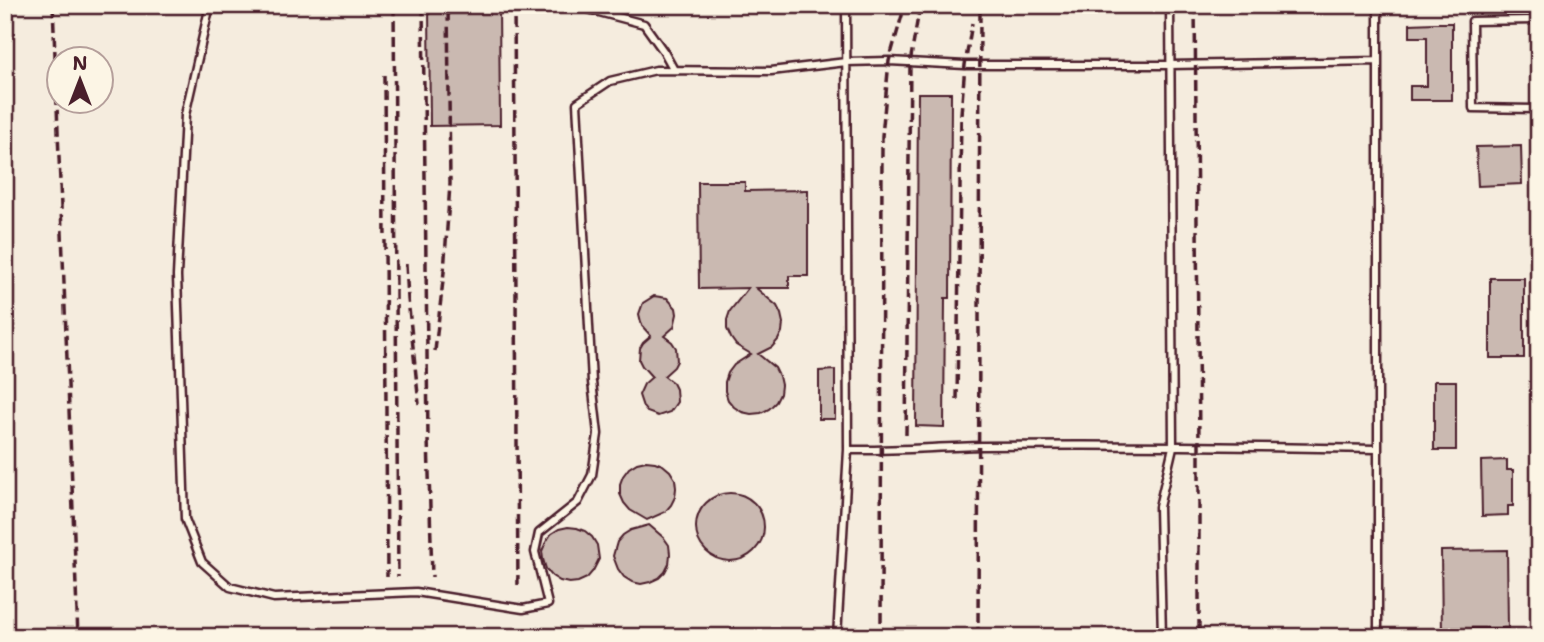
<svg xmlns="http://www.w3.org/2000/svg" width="1544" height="642" viewBox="0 0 1544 642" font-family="'Shantell Sans',sans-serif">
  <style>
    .building { fill: #cab9b1; stroke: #4a1f2b; stroke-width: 2 }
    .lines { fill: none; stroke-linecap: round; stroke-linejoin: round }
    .lane-casing { stroke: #4a1f2b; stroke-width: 11 }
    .lane { stroke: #fcf5e5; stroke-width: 6 }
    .rail { stroke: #4a1f2b; stroke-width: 3.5; stroke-dasharray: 10 5; stroke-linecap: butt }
  </style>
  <rect width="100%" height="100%" fill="#f5ecde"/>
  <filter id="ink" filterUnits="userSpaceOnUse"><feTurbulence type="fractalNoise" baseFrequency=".0143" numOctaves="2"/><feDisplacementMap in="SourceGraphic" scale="14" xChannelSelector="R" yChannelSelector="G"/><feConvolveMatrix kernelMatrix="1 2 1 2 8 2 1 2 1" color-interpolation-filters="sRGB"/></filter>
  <g filter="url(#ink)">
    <path class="building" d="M429,5H499L500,125L430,126Z
      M1435,23H1452V100H1410V86H1427V37H1410V24Z
      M918,93H951L950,298H945L944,427L916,426Z
      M1521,146L1522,184L1478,186L1476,147Z
      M698,182H745V191L808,190V276H789V288H756L777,306L781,314L783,323L782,332L778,340L772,347L758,354L775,368L779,376L781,385L780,394L776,402L769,409L761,413L751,414L742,412L734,407L728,400L725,391V382L728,373L734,365L751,354L736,345L731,338L727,329V320L730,311L748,288L699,289Z
      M1490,278H1524V358H1490Z
      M654,296L667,298L676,308L677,314L674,327L664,336L672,342L676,348L677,361L674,367L664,376L673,383L676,389L677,402L670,412L658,416L647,412L643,407L639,395L644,384L652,377L642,366L639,360L640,348L643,343L651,336L642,326L639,314L643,303Z
      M835,370V419H819V371Z
      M1434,381H1456V450H1434Z
      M1507,460V470H1513V506H1508V515L1482,516L1481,461Z
      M646,461L655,462L663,465L670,471L675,479L676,488L675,497L671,505L665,512L647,520L630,510L624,503L620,494V484L623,476L629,468L637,463Z
      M696 527a34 34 0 1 1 68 0a34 34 0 1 1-68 0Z
      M649,525L664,538L669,545L670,554L669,564L665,572L659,578L650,582L641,584L632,582L624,577L618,569L613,556L617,542L623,535L631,530Z
      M568,527L577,528L585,531L592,537L597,545L599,559L593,571L587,578L578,582L569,583L560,581L552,576L546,569L543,559L542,551L546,542L551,534L559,529Z
      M1507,550L1508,628H1472V637H1442L1441,551Z"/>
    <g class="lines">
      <g class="lane-casing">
        <path id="lane" d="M210,5L185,115L177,276L185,519L202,562L230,587L274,598L416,592L523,609L548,604L535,552L539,533L578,502L592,475L598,434L592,382L577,103L610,81L656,70L771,71L846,62L889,61L965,65H1170L1378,61
          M583,5L584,8L644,24L664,52L674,70
          M1539,20L1472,21L1473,108L1539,109
          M848,450C893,451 937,447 982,446C1114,445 1246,446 1377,449
          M837,637L848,450L846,5
          M1162,637L1159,507L1173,447L1170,5
          M1378,637V5"/>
      </g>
      <use href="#lane" class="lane"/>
      <path class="rail" d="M53,5L78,637
        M394,5L398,577
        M423,5L428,438L432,577
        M514,5L518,588
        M1195,5L1199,445V637
        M384,75L387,577
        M406,264L408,299L419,404
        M435,351L444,272L450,184L448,5
        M957,400L961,114L965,65L972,23
        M906,435L910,63L920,5
        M881,637L882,136L889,61L905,5
        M978,637L980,5"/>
    </g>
  </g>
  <rect width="1544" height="642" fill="none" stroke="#fcf5e5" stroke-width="28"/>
  <rect x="14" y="14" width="1516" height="614" fill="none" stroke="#4a1f2b" stroke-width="2.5" filter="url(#ink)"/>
  <g transform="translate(80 80)"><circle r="33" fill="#fcf5e5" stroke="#b59f9b" stroke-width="2"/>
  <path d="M0-5L12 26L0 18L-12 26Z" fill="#4a1f2b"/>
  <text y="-10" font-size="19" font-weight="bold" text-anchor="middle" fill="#4a1f2b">N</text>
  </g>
</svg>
